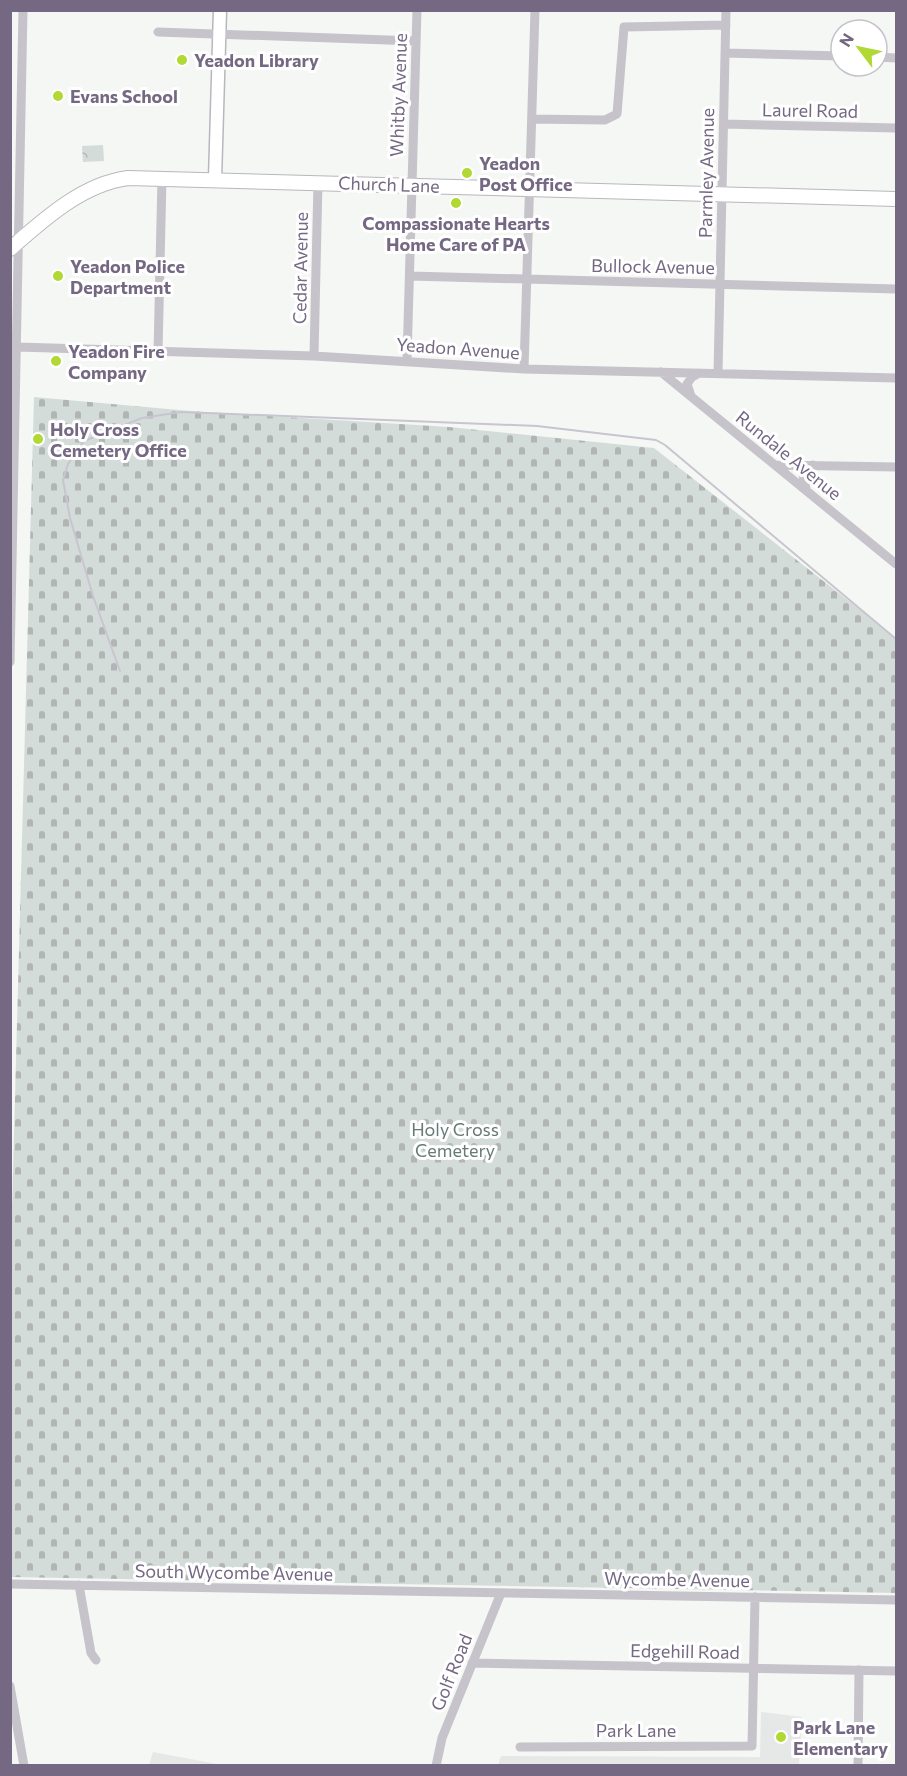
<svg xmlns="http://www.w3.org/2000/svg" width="907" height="1776" viewBox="0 0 907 1776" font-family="Commissioner,sans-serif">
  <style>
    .built { fill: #e6e8e7 }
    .cemetery { fill: url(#cemetery-stones) }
    .park { fill: url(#park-crowns) }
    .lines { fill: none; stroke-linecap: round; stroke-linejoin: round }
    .stream { stroke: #c8c5d0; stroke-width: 2 }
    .secondary-casing { stroke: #b9b6be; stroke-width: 15 }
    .primary-casing { stroke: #bab6bd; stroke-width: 16 }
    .street { stroke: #c6c3ca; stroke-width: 9 }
    .secondary { stroke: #fff; stroke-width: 12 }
    .primary { stroke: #fff; stroke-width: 14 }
    .poi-dot { fill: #b1d833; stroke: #fff; stroke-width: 2 }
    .labels { text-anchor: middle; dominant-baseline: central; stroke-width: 6; stroke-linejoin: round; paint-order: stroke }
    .poi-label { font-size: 18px; font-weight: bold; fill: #746883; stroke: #fff; text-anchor: start }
    .street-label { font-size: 18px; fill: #746883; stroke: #fff }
    .park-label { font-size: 18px; fill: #667b77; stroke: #fff }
  </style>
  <defs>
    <pattern id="cemetery-stones" width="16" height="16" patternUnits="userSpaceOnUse" patternTransform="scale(1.5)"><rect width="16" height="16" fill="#d4dcd9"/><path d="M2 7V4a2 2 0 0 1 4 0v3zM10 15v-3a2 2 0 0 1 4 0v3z" fill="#b1b6b5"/></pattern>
    <pattern id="park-crowns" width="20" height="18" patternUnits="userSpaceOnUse" patternTransform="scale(1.5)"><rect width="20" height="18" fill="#d4dcd9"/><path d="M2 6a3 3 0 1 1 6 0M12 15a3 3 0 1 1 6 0" fill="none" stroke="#b1b6b5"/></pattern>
  </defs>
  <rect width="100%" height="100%" fill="#f4f7f4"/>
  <path class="built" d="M761,1712L802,1717L799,1765H498L501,1756L760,1757Z
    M153,1752L222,1765H149Z"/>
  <path class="cemetery" d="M34,397L190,411L449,427L654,448L896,638V1593L11,1577V1245Z"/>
  <path class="park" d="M103,145L104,161L83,162L82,146Z"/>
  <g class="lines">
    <path class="stream" d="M120,671L93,596L70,518L63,480L68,464L84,441L142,418L181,412L537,426L656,440L665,445L896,639"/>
    <g class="secondary-casing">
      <path id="secondary" d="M215,179L220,10"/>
    </g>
    <g class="primary-casing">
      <path id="primary" d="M10,249C43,220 82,184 128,178L896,199"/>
    </g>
    <path class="street" d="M158,32L416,41
      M725,53L841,56
      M877,57L896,58
      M532,119L605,120L617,114L624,27L726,25
      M724,124L896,128
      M410,276L896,289
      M18,347L314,356L524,369L896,378
      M158,352L162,178
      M314,356L318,182
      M407,360L417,10
      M524,369L535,10
      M661,372L896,564
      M718,373L726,10
      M691,396L687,384L692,377L699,373
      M776,465L896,467
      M806,489L803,475L813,465
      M10,662L23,10
      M10,1584L896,1600
      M79,1585L91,1653L96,1660
      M472,1663L896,1671
      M10,1686L24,1766
      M520,1747L752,1746L755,1597
      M436,1766L442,1738L501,1593
      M858,1766L859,1670"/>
    <use href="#secondary" class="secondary"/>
    <use href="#primary" class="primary"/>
  </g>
  <g class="poi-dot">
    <circle cx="182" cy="60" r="6"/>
    <circle cx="58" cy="96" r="6"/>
    <circle cx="467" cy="173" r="6"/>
    <circle cx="456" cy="203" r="6"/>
    <circle cx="58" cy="276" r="6"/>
    <circle cx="56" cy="361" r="6"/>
    <circle cx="38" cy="439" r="6"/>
    <circle cx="781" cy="1737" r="6"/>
  </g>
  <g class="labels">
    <g class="poi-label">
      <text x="194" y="60">Yeadon Library</text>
      <text x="70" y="96">Evans School</text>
      <text x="479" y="163">Yeadon<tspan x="479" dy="21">Post Office</tspan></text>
      <text x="456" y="223" text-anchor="middle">Compassionate Hearts<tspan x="456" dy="21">Home Care of PA</tspan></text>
      <text x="70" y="266">Yeadon Police<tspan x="70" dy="21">Department</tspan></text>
      <text x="68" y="351">Yeadon Fire<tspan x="68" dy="21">Company</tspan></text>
      <text x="50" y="429">Holy Cross<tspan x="50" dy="21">Cemetery Office</tspan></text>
      <text x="793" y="1727">Park Lane<tspan x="793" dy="21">Elementary</tspan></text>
    </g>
    <g class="street-label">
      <text transform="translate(398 95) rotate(-88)">Whitby Avenue</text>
      <text transform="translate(810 110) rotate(1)">Laurel Road</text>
      <text transform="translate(706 173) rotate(-89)">Parmley Avenue</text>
      <text transform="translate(389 184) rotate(2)">Church Lane</text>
      <text transform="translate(653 266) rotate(1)">Bullock Avenue</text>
      <text transform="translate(300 268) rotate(-89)">Cedar Avenue</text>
      <text transform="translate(458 348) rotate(4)">Yeadon Avenue</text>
      <text transform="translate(789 455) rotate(39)">Rundale Avenue</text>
      <text transform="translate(234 1572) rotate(1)">South Wycombe Avenue</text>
      <text transform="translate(677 1579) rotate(1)">Wycombe Avenue</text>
      <text transform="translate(685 1651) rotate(1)">Edgehill Road</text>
      <text transform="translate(451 1672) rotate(-68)">Golf Road</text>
      <text x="636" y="1730">Park Lane</text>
    </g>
    <g class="park-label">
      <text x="455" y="1129">Holy Cross<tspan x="455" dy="21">Cemetery</tspan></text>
    </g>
  </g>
  <rect width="907" height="1776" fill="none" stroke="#746883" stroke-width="24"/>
  <g transform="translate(859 48) rotate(302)"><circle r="28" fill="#ffffff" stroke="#c7c3cd" stroke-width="1.5"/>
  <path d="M0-4.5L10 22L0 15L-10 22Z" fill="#b1d833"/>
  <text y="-9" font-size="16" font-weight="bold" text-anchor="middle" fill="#746883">N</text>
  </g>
</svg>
